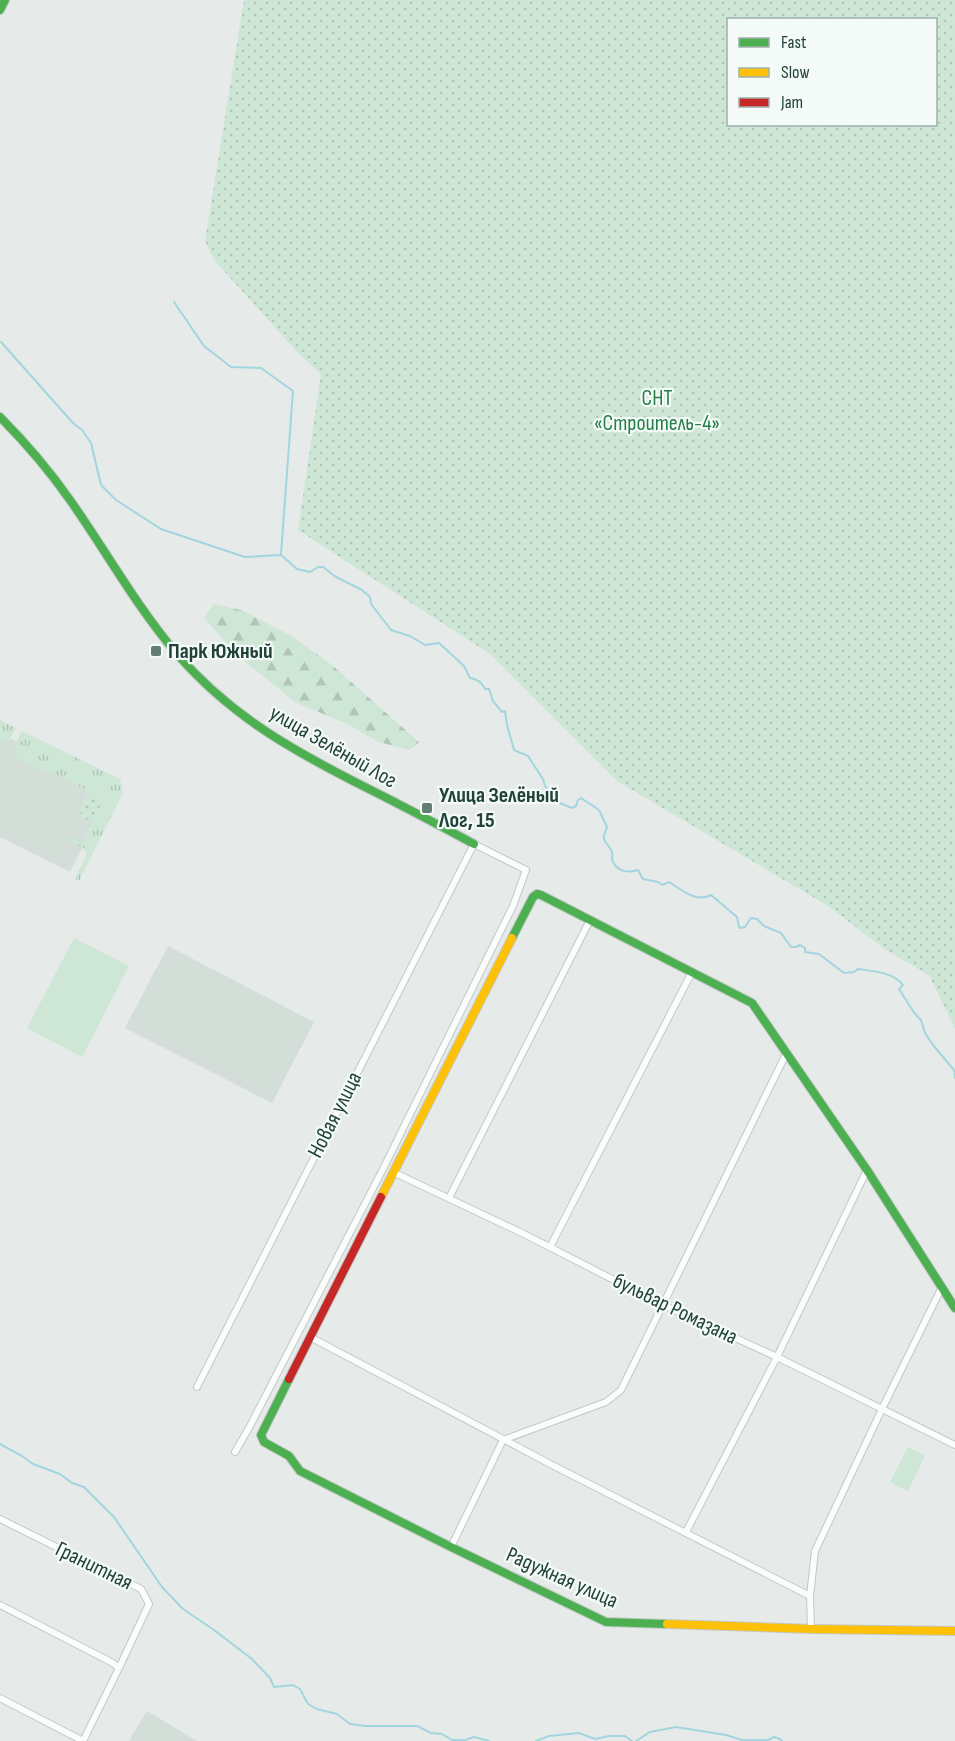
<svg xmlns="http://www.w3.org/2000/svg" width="955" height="1741" viewBox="0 0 955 1741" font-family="'Sofia Sans Condensed',sans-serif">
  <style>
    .built { fill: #d3ded9 }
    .grass { fill: url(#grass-tufts) }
    .forest { fill: url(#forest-firs) }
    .park { fill: url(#park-dots); fill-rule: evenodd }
    .pitch { fill: #cee6d5 }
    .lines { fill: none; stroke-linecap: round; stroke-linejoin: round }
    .stream { stroke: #a3d5de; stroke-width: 2 }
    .street-casing { stroke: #c3c8c6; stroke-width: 8 }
    .fast-casing { stroke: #c1c9c6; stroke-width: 10 }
    .slow-casing { stroke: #c1c9c6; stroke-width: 10 }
    .jam-casing { stroke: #c1c9c6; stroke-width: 10 }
    .street { stroke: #fbfcfc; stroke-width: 6 }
    .fast { stroke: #4caf50; stroke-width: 8 }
    .slow { stroke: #ffc107; stroke-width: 8 }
    .jam { stroke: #c62828; stroke-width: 8 }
    .poi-dot { fill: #657d77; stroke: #f4faf7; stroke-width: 2 }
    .labels { text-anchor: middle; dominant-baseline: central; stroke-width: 4.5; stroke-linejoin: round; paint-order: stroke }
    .park-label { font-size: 22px; fill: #267e48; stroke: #f4faf7 }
    .poi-label { font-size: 22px; font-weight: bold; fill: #204239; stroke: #f4faf7; text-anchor: start }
    .street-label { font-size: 22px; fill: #204239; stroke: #f4faf7 }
  </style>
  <defs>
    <pattern id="grass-tufts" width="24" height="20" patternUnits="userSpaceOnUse" patternTransform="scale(1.5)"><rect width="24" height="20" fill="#cee6d5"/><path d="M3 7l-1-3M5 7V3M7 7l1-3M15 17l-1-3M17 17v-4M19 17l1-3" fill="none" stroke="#b1c6b8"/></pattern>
    <pattern id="forest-firs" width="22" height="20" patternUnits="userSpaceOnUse" patternTransform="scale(1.5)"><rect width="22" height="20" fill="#cee6d5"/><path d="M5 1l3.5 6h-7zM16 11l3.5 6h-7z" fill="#b1c6b8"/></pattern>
    <pattern id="park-dots" width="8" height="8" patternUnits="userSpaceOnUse" patternTransform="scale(1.5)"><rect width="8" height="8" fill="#cee6d5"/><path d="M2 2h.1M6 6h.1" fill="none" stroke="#b1c6b8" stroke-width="1.8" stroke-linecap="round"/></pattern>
  </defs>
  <rect width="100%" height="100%" fill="#e6ebe9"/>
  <path class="built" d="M0,733L112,790L70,872L0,837Z
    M168,946L314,1022L272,1103L125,1028Z
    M147,1711L197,1741H129Z"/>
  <path class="grass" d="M0,720L16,728L8,742L4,743L0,740Z
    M22,731L120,779L123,793L79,881L76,880V877L87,854L83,848L68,840L66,835L82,842L103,801L90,794L80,815L77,814L86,796V790L58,775L40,770L16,758V743Z"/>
  <path class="forest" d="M214,604L241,610L290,635L332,665L419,742L410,750L379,742L347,724L295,702L237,655L204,618Z"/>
  <path class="park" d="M244,0H955V1029L929,975L883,948L828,906L617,781L490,654L298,530L321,374L299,354L214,260L205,241ZM728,20H936V124H728Z
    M90,794L103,801L92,822L80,815Z"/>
  <path class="pitch" d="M74,938L129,966L82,1057L27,1028Z
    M908,1447L925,1456L908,1491L890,1482Z"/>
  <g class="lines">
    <path class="stream" d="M174,302L204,346L231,367L261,368L293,391L281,554
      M1,342L73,423L82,430L91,443L101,485L116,500L161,529L245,557L281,555L297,569L310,572L318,567H323L336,577L362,590L370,597L371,604L391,630L410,636L425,645L439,643L464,666L470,678C477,679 482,682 485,689H489L493,701L502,712L505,711L507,725L514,750L528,756L543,779L545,786L555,801L572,808L576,806L578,800L581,798L599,810L607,827C600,845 606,838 612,852C613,856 611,858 613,862C618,872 629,873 638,870L643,879L658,882L662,885L669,882C682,890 696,903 711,895L737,917L739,927L741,928L745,927L751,918L757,919L764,926L781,933L791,947H796L800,945L805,948V952L819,954L844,973L854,972L858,969C873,971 893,972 903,985L899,989L915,1014L921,1020L925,1033L933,1045L954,1070L955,1078
      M0,1444L22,1456L33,1464L60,1474L72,1483L84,1487L114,1517L162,1587L183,1609L214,1630L252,1659L270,1678L274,1687L293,1685L300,1689L308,1704L317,1709L337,1714L350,1724L365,1726H417L431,1733L442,1734L452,1740H465L474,1737L489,1741
      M536,1741L549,1736L579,1733L595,1739L609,1736H625L632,1741
      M636,1741L650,1732L676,1727L726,1735L742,1740H768L774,1737L780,1739L782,1741"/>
    <g class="street-casing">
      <path id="street" d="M395,1173L524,1234L663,1305L777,1357L955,1445
        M449,1198L590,920
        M550,1247L692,972
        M312,1338L554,1466L810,1596
        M197,1387L474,844L526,870L513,906L383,1169L250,1426L235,1452
        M0,1519L141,1589L149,1604L119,1668
        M686,1532L777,1357L867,1170
        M451,1547L503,1440L606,1402L621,1390L787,1052
        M0,1605L111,1662L119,1668L83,1741
        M811,1629L810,1596L815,1551L882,1409L941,1289
        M0,1698L83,1741"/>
    </g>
    <g class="fast-casing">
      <path id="fast" d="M0,10L5,0
        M0,417C26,443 49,470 70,500C106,551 136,606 177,654C230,715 290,749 361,785C399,804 437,824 474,844
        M512,938L533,897L537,894L541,895L752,1003L867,1170L955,1308
        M289,1379L261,1435L264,1442L289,1456L300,1471L451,1547L606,1622L667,1624"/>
    </g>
    <g class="slow-casing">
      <path id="slow" d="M381,1197L512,938
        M667,1624L811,1629L955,1631"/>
    </g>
    <g class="jam-casing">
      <path id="jam" d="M289,1379L381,1197"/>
    </g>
    <use href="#street" class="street"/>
    <use href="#fast" class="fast"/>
    <use href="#slow" class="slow"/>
    <use href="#jam" class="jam"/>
  </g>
  <g class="poi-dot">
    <rect x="150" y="645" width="12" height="12" rx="3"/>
    <rect x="421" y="802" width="12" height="12" rx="3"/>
  </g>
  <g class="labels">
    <g class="park-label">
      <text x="657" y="398">СНТ<tspan x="657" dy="25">«Строитель-4»</tspan></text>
    </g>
    <g class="poi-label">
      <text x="168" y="651">Парк Южный</text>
      <text x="439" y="795">Улица Зелёный<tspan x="439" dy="25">Лог, 15</tspan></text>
    </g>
    <g class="street-label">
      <text transform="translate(333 747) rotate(30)">улица Зелёный Лог</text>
      <text transform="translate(335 1115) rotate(-63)">Новая улица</text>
      <text transform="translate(675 1309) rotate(26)">бульвар Ромазана</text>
      <text transform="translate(94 1566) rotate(26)">Гранитная</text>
      <text transform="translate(562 1578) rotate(24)">Радужная улица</text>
    </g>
  </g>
  <rect x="727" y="18" width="210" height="108" fill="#f4faf7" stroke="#9fb0ab" stroke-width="1.5"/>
  <rect x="739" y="38" width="30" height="9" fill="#4caf50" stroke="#9fb0ab" stroke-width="1.5"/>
  <text x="781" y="48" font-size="18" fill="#204239">Fast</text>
  <rect x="739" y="68" width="30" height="9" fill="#ffc107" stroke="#9fb0ab" stroke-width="1.5"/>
  <text x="781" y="78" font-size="18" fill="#204239">Slow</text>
  <rect x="739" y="98" width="30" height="9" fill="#c62828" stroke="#9fb0ab" stroke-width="1.5"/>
  <text x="781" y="108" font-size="18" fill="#204239">Jam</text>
</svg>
